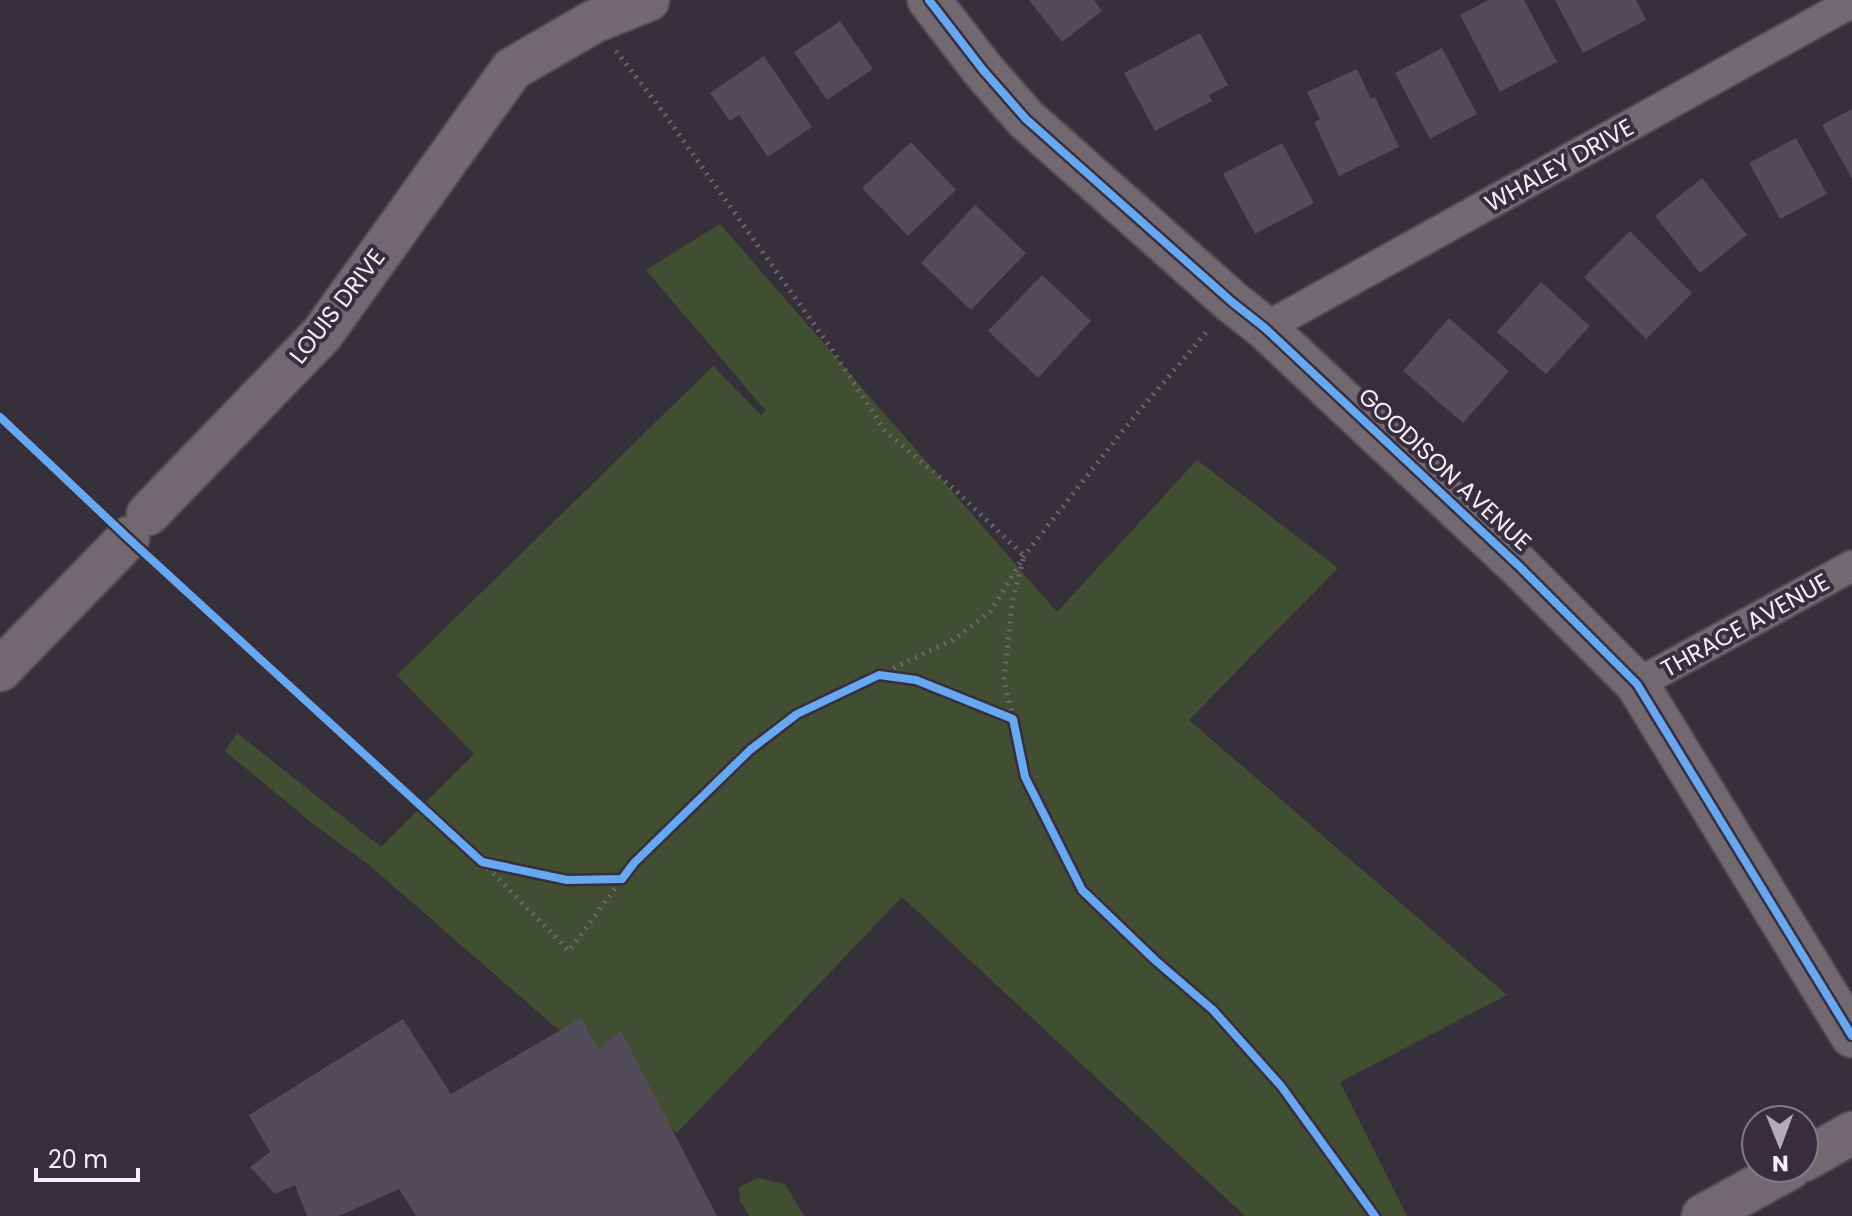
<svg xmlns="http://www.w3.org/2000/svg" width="1852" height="1216" viewBox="0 0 1852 1216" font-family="Poppins,sans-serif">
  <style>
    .green { fill: #414e32 }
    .building { fill: #524b58 }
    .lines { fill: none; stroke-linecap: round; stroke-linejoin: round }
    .street-casing { stroke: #514c54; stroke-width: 34 }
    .secondary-casing { stroke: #514c54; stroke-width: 46 }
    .path { stroke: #6c676e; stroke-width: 5; stroke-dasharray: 2 6; stroke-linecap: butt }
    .street { stroke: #6f6b71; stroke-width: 30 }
    .secondary { stroke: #726970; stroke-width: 42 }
    .cycleway-casing { stroke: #372d3d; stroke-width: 13 }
    .cycleway { stroke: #66a8f1; stroke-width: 8 }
    .labels { text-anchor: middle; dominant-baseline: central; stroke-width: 8; stroke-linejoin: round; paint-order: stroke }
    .street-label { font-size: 24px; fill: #f4eef9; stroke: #372d3d }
  </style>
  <rect width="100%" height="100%" fill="#36303a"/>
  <path class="green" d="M720,224L1057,612L1197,460L1338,568L1189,720L1507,995L1340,1082L1407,1216H1245L902,897L677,1133L369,865L312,823L225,751L237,733L381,847L474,754L397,675L713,366L761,415L766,411L646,270Z
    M758,1178L785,1184L804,1216H749L740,1201L739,1187Z"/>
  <path class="building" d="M1029,0H1094L1102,11L1062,42Z
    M1488,0H1524L1557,62L1500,92L1460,15Z
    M1555,0H1636L1646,20L1583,53Z
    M840,21L873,69L827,100L794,52Z
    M1200,33L1228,85L1209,95L1212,101L1155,131L1124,73Z
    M1442,48L1477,114L1430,139L1395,73Z
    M764,56L812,127L768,157L739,115L730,121L710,93Z
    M1357,69L1371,99L1375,97L1399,147L1339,176L1314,122L1320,119L1307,92Z
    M1852,109V179L1822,125Z
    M1796,138L1827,194L1780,219L1749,163Z
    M911,142L956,190L908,236L862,188Z
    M1282,143L1314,203L1255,234L1223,174Z
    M1702,178L1747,235L1700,273L1655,216Z
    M975,205L1026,253L971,310L921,263Z
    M1630,231L1692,293L1646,339L1584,277Z
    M1042,275L1091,321L1038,378L988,331Z
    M1541,282L1590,326L1546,374L1497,332Z
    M1449,318L1509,371L1463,423L1403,371Z
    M581,1018L599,1049L621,1031L717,1216H416L399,1189L339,1216H307L295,1185L275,1194L250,1167L270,1152L249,1115L403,1019L451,1094Z"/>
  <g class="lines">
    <g class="street-casing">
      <path id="street" d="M1265,328L1852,2
        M1637,684L1852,566"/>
    </g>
    <g class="secondary-casing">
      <path id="secondary" d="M929,0L983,70L1026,119L1232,302L1265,328L1520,567L1637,684L1852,1036
        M148,514L322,334L512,69L593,22L648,0
        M0,670L128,538
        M1804,1160L1852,1133
        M1703,1216L1790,1168"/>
    </g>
    <path class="path" d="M616,51L660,108L833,351L884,430L956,491L1024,556L1012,603L1004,681L1013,719
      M879,675L953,640L991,611L1024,556L1124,429L1209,329
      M482,862L569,951L622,879"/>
    <use href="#street" class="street"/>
    <use href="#secondary" class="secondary"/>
    <g class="cycleway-casing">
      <path id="cycleway" d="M929,0L983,70L1026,119L1232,302L1265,328L1520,567L1637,684L1852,1036
        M0,417L128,538L482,862L567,880L622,879L634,863L750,750L797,714L879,675L916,680L1013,719L1025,777L1082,890L1156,961L1213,1010L1281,1086L1375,1216"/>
    </g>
    <use href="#cycleway" class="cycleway"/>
  </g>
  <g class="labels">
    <g class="street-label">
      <text transform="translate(1559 165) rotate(-29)">WHALEY DRIVE</text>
      <text transform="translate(337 306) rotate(-52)">LOUIS DRIVE</text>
      <text transform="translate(1445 469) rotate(43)">GOODISON AVENUE</text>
      <text transform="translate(1745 625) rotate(-29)">THRACE AVENUE</text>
    </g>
  </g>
  <g transform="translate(1780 1144) rotate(179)"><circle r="38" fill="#372d3d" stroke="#837a88" stroke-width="2"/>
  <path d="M0-6L14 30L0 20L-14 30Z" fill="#b2acb6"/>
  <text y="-12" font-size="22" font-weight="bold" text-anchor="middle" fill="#f4eef9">N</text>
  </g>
  <path d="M36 1168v12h102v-12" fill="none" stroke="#f4eef9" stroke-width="4"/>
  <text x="48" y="1168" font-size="24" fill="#f4eef9" stroke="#372d3d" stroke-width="6" paint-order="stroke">20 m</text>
</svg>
